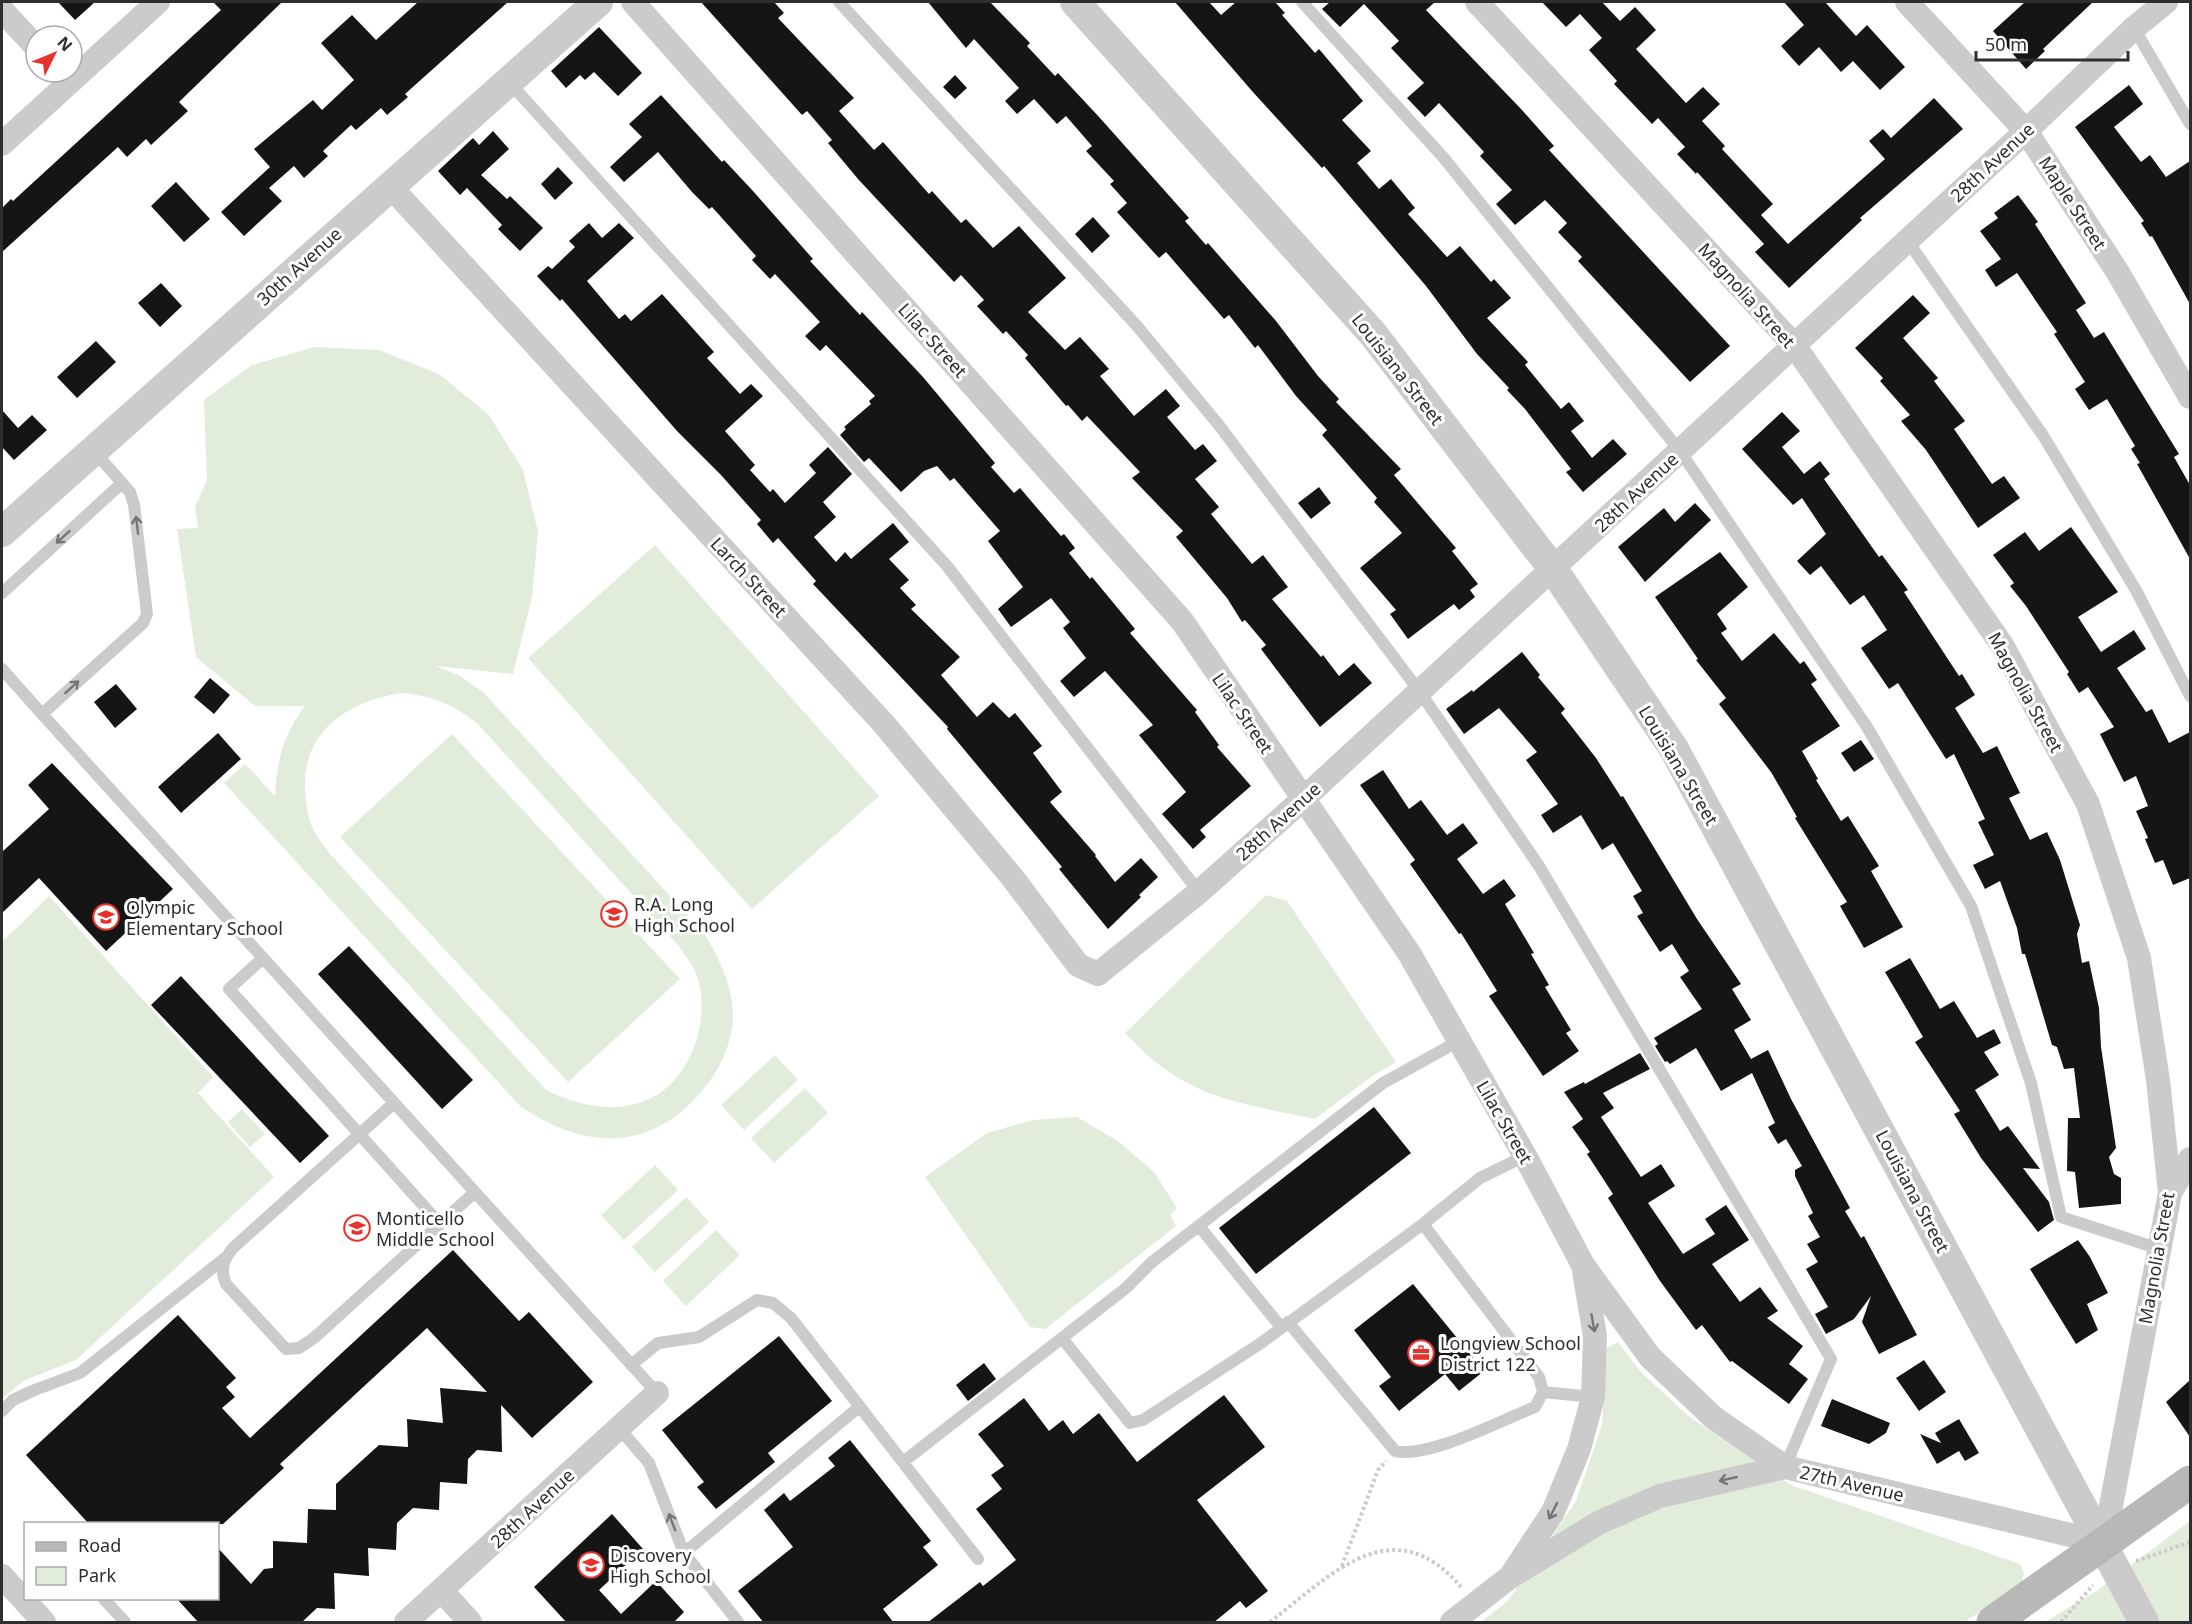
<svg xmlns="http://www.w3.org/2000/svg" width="2192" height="1624" viewBox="0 0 2192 1624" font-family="'Noto Sans',sans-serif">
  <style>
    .green { fill: #e2ecdb; fill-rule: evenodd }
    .building { fill: #151515 }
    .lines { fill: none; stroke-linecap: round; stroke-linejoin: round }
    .path { stroke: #cbcbcb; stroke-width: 4; stroke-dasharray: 3 3; stroke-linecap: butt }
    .service { stroke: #cbcbcb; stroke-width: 12 }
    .minor { stroke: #cbcbcb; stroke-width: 24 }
    .tertiary { stroke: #cbcbcb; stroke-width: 30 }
    .secondary { stroke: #b8b8b8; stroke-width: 33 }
    .oneway { stroke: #757575 }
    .labels { text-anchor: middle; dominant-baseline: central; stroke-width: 6; stroke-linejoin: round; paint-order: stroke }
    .street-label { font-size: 18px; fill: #2e2e2e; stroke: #fff }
    .poi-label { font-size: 18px; fill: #2e2e2e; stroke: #fff; text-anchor: start }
  </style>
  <rect width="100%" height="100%" fill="#fff"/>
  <path class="green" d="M314,347L379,350L439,374L489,415L523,470L538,532L532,597L513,674L436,666L460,676L483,692L704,933C719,959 733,985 733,1017C732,1045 719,1071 702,1091C649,1154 583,1149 520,1106L224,783L245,764L275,796C277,760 283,735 305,706H255L196,657L177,529L198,528L195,507L207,480L204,400L252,365ZM401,693C434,696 450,703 477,723L679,946C684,955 693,964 696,973C704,995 703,1020 696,1041C672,1114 607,1120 546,1090L330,854C325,847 319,839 314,831C308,820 306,804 305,791C302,730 348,702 401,693Z
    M655,545L879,796L752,909L528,658Z
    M452,734L680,979L568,1082L340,837Z
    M1266,895L1287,901L1396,1062L1371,1077L1315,1119C1232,1101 1186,1099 1125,1033Z
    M49,896L213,1077L198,1093L274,1177L76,1360L23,1381L2,1399V942Z
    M775,1055L798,1080L744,1130L721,1105Z
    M805,1088L828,1113L774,1163L751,1138Z
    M242,1109L265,1134L250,1147L228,1122Z
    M1077,1117L1118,1141L1154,1172L1177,1208L1170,1215L1176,1226L1045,1329L1030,1327L925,1177L987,1133L1033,1120Z
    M655,1165L678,1190L624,1240L601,1215Z
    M686,1197L709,1222L655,1272L632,1247Z
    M716,1230L740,1255L686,1306L663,1281Z
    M1618,1342L1641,1372L1687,1415L1791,1485L2020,1564L2024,1573L2022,1582L2016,1590L1964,1622H1481L1508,1601L1576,1501L1602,1425L1607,1348Z
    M2190,1521V1622H2045L2098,1590Z"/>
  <path class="building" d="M58,2H95L75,20Z
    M213,2H282L179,102L188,111L151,145L146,139L127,157L118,147L2,252V208L11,199L13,201L221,10Z
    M418,2H508L405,94L408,97L387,115L381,108L356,130L351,125L323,151L328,156L304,178L294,166L269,188L282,201L244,236L221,212L270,167L254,149L313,100L322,110L354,80L321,43L352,15L376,40Z
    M701,2H774L784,13L778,18L854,98L839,111L874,150L883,142L929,194L932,191L961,223L966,219L993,248L1019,226L1066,278L1028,312L1065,350L1080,337L1109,369L1100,376L1134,416L1166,389L1180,406L1167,417L1195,450L1203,444L1217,461L1195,479L1219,507L1211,514L1252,564L1263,555L1288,587L1272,599L1321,657L1323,655L1339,676L1354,663L1372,683L1320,727L1261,649L1266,645L1245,620L1242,622L1227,598L1176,537L1183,531L1132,478L1140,472L1087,416L1082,421L1068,405L1066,406L1025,358L1028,355L1006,331L1003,334L977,306L984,300L961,275L954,282L858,179L828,143L832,140L807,111L802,115Z
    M928,2H990L1030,43L1027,46L1055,76L1058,73L1100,118L1189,218L1185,221L1206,245L1208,243L1276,321L1318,376L1339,399L1336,402L1401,469L1394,475L1456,548L1452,551L1478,584L1470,590L1475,597L1459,610L1454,604L1408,639L1390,614L1396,610L1360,568L1402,533L1374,502L1377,498L1322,435L1327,430L1296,396L1258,345L1255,348L1229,315L1224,319L1166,252L1159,258L1117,212L1127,203L1110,184L1114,181L1086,151L1092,146L1066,116L1057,124L1034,99L1017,114L1005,101L1019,88L974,39L966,48Z
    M1175,2H1209L1221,15L1236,2H1275L1285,13L1282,15L1315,53L1319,49L1363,101L1342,120L1371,151L1357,163L1379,189L1391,179L1415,208L1408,214L1447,257L1460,246L1491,282L1494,279L1511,298L1487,318L1528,362L1525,365L1561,409L1569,402L1584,421L1571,431L1592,458L1613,439L1627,454L1583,492L1566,472L1571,469L1525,409L1507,390L1509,388L1477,354L1426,286L1324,166L1322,168L1252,91Z
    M1330,2H1435L1426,10L1522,110L1554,146L1549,150L1730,346L1690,382L1578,261L1582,257L1558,232L1567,223L1545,200L1515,225L1496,204L1512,190L1480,156L1484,152L1439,103L1425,117L1407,98L1424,83L1391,48L1399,41L1364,4L1340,27L1322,9Z
    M1542,2H1602L1620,21L1635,7L1656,30L1636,49L1686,103L1703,87L1720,104L1702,121L1725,146L1722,149L1773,204L1761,215L1788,244L1885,159L1869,141L1883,129L1891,138L1934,98L1963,129L1860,218L1862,220L1789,288L1755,252L1764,244L1697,172L1696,174L1677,154L1685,147L1658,118L1652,124L1614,84L1617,81L1589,50L1602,38L1580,14L1566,27Z
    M1784,2H1825L1856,36L1867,25L1905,67L1880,90L1853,61L1841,72L1819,47L1799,66L1781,46L1804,25Z
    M2025,2H2093L2043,49L2045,51L2026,69L1993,31Z
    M599,27L642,73L618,96L594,72L585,80L580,75L566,88L551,71Z
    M955,75L967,88L955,99L943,87Z
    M2129,85L2143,104L2114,127L2141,162L2150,155L2166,177L2190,161V304L2152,236L2150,237L2141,223L2144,221L2075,127Z
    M661,95L722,162L724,160L753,191L813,259L810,261L860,315L862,312L923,377L995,463L991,467L1014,493L1020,488L1061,536L1064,534L1075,548L1069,553L1090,579L1092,577L1135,629L1130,633L1197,710L1195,712L1219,745L1217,747L1251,786L1200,830L1206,837L1193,849L1162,814L1186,792L1139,735L1153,725L1105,671L1074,697L1060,681L1086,658L1063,628L1070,622L1051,598L1011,627L998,609L1023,587L988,541L1000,531L954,478L950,481L937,466L924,471L901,492L869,458L864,462L840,435L846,429L844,427L871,404L869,401L875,396L826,345L820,351L805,336L820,322L775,274L770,279L752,260L756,256L712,207L709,209L692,192L658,152L624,182L610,167L642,137L629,124Z
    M493,131L509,149L481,175L507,199L510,196L543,228L520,251L498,229L502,225L467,188L460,195L438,171L473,138L479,145Z
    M558,167L573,183L555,200L541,184Z
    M176,182L210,219L184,242L151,206Z
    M2018,195L2038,222L2035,224L2086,303L2076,310L2094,338L2104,332L2179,454L2174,457L2190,485V559L2137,464L2140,463L2131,449L2135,446L2107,399L2089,410L2075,389L2085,382L2054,334L2057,332L2017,273L1996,287L1985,270L2001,259L1980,231L1998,218L1994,213Z
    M1093,217L1110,236L1092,253L1075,234Z
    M589,223L602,238L619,223L634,238L587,281L619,319L625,314L631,321L662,294L714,352L707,358L740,394L751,384L763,396L725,431L755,465L750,470L770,492L773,489L785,503L816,473L809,465L828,447L852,474L823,502L836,517L814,537L836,562L845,552L851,559L893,523L909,542L889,559L909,580L900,588L916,605L911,609L960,657L941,675L977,717L993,702L1009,718L1015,713L1042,746L1033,753L1062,792L1050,802L1096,855L1095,856L1115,882L1141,858L1158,877L1139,895L1141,897L1108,929L1059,869L1062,867L947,729L948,727L813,584L816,581L778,538L773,543L757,524L761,520L721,475L677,431L562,299L560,301L537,276L548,266L552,269L575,247L569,241Z
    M161,283L182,306L160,327L138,303Z
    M1913,295L1930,313L1903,338L1938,378L1934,381L1965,421L1954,429L1992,484L2004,476L2020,498L1978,528L1926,450L1901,421L1910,415L1880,381L1883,378L1855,348Z
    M96,341L116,362L77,398L57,377Z
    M2,410L18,428L32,415L47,430L14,460L2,447Z
    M1782,412L1800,431L1782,447L1804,474L1820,461L1830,474L1824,479L1879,557L1882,555L1908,590L1904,592L1959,676L1962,674L1975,695L1955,708L1983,753L1997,746L2020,793L2009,798L2030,840L2047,832L2060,860L2080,925L2077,934L2082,963L2089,961L2099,1008L2101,1047L2116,1148L2109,1157L2114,1174L2121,1178V1204L2079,1208L2075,1172L2067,1171L2068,1118H2080L2074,1068L2064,1069L2057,1047L2052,1045L2025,954H2022L2017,928L2000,881L1985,889L1973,865L1994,855L1978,822L1985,819L1954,754L1946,759L1898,683L1889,689L1861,648L1887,630L1864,595L1850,605L1821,566L1810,575L1797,561L1826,534L1802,498L1793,505L1742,449Z
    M1319,487L1331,503L1311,519L1298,503Z
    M1695,503L1711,520L1645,582L1618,547L1664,508L1675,522Z
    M2071,527L2118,592L2078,617L2101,652L2134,630L2146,649L2117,668L2146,712L2152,709L2169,743L2190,732V878L2173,885L2163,860L2155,863L2145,839L2148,838L2136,811L2148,806L2136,776L2124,782L2100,734L2114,727L2088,687L2079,693L2067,674L2069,672L2026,606L2010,586L2014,583L1993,555L2025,532L2039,551Z
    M1720,552L1748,587L1717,614L1727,629L1721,633L1742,661L1774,633L1800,664L1804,661L1817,680L1811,684L1840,726L1802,751L1818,779L1816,780L1841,821L1848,816L1879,866L1871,871L1903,927L1864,948L1840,906L1847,902L1795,818L1797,817L1771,772L1719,704L1726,698L1696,660L1698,659L1655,597Z
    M1522,652L1540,675L1538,677L1565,709L1561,713L1596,758L1621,797L1623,796L1697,919L1741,984L1732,989L1751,1020L1734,1030L1751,1059L1768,1050L1791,1099L1850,1208L1845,1211L1861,1238L1864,1236L1917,1335L1879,1354L1862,1322L1871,1296L1854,1319L1826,1334L1815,1314L1828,1307L1806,1269L1818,1262L1807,1244L1820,1237L1808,1216L1813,1213L1795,1176V1170L1802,1166L1786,1139L1778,1144L1768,1127L1775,1123L1752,1073L1721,1091L1696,1048L1670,1064L1667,1061L1665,1062L1655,1046L1658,1044L1654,1038L1702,1009L1680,977L1689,971L1672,944L1660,952L1637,916L1643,913L1633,896L1642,891L1613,843L1602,850L1581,815L1553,833L1541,815L1558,804L1526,760L1537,752L1499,708L1464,734L1446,709L1472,690L1473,692Z
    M210,678L230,695L214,714L194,697Z
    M116,684L137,709L115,728L94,702Z
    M218,733L241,759L181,813L158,787Z
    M1861,740L1874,759L1854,772L1841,753Z
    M52,763L173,889L106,951L39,878L2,913V852L49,809L28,785Z
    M1383,770L1409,809L1421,800L1447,835L1463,823L1478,843L1457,859L1483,894L1504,879L1516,896L1505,904L1534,953L1531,954L1549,985L1545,987L1571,1030L1566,1033L1579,1051L1543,1076L1489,996L1497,991L1461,933L1459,934L1410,864L1415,860L1360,785Z
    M349,946L473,1080L442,1109L318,974Z
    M1910,958L1940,1009L1954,1001L1977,1038L1994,1029L2001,1043L1984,1052L1999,1075L1975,1090L2000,1131L2008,1126L2040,1169L2023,1168L2049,1202L2054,1220L2038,1232L1981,1158L1954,1114L1960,1111L1915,1042L1923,1037L1885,972Z
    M181,976L329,1136L300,1163L151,1005Z
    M1640,1053L1650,1069L1603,1093L1614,1108L1601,1117L1641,1177L1661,1164L1675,1186L1648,1203L1683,1254L1715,1234L1705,1219L1726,1205L1749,1240L1712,1264L1740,1302L1760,1287L1778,1311L1767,1318L1803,1346L1789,1364L1808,1379L1789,1404L1732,1361L1730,1362L1702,1325L1696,1330L1660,1281L1608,1198L1613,1194L1587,1154L1590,1152L1572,1127L1583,1119L1564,1092L1584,1082L1585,1084Z
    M1374,1107L1411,1153L1256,1274L1219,1228Z
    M2078,1240L2090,1257L2108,1293L2087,1304L2098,1330L2076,1344L2030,1269Z
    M453,1250L519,1321L529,1312L593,1382L532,1438L501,1405L502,1452L477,1450L468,1459L467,1484L440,1482L439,1510L413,1508L397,1523L396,1550L368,1548L369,1576L334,1573L335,1609L317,1608L301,1623H199L177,1599H218V1548L251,1584L264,1569L273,1568V1541L307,1543L308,1509L336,1510V1484L379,1445L408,1447L407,1419L443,1423L440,1388L487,1392L427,1328L280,1464L284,1468L223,1524H89L26,1455L178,1315L236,1378L226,1387L235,1397L222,1408L250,1438Z
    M1413,1284L1484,1371L1459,1391L1445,1374L1399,1411L1379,1386L1391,1377L1354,1330Z
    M779,1336L832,1401L768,1453L775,1462L716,1509L697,1487L704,1482L662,1430Z
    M1924,1360L1946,1392L1919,1411L1896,1378Z
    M984,1363L996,1379L968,1401L956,1385Z
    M2190,1380V1437L2166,1402Z
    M1224,1395L1265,1447L1197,1500L1268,1591L1246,1608L1240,1601L1213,1623H927L980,1582L983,1586L1016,1560L976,1509L1002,1489L991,1475L1004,1466L978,1434L1024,1398L1049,1431L1063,1420L1073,1434L1099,1413L1137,1462Z
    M1832,1399L1890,1423L1886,1433L1869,1444L1821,1426Z
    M1959,1419L1979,1453L1965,1461L1959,1451L1937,1464L1920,1434L1941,1443L1935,1433Z
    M850,1440L931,1541L923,1547L938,1565L883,1609L894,1623H764L738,1591L793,1547L764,1510L784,1493L790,1501L835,1466L828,1458Z
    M612,1514L643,1549L599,1590L621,1614L656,1581L684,1612L673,1623H567L534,1587Z"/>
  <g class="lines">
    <path class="path" d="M2136,1561L2190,1542
      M1342,1566L1378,1470L1386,1461
      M1270,1622C1331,1575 1393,1507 1461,1587
      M2061,1622L2093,1585"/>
    <path class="service" d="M839,2L1137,326L1218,424L1420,692L1539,866L1831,1359L1785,1467
      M1302,2L1443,157L1680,451L1867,727L1971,906L2031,1083L2061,1217L2160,1249
      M2134,28L2190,124
      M509,82L947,566L1199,892
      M1907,240L2044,437L2137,592L2190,696
      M2,593L122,483
      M2,669L42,714L143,623L147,614L134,505L130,492L93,450
      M42,714L657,1393
      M263,958L229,989L440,1224
      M394,1103L233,1248C223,1260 220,1269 226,1284L286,1349L299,1348L314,1338L475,1192
      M1199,1226L1281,1327
      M1288,1322L1395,1451C1428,1459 1502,1420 1535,1407L1543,1392L1539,1377L1423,1224
      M1062,1338L1130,1423L1143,1420L1261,1343L1423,1224L1480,1178L1525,1156
      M631,1365L658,1343L699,1337L757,1300L773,1303L791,1318L978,1559
      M1543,1392L1593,1397
      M2,1411L13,1400L32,1391L80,1373L225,1258
      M619,1428L649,1463L684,1553L738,1622
      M903,1462L1126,1288L1152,1262L1383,1083L1459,1041
      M684,1553L859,1407
      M103,1598L125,1622"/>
    <path class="minor" d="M633,2L1182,621L1409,953L1525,1156L1583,1265L1650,1357L1714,1418L1785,1467
      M1477,2L1794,345L2002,645L2088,804L2139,958L2158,1080L2170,1193L2104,1543L1785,1467L1660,1496L1600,1522L1510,1577
      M1907,2L2026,131L2117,271L2190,397
      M2,10L36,47
      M2,144L158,2
      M390,186L883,723L1012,877L1078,965L1098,974L1199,892L1302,800L2026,131L2134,28L2166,2
      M2170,1193L2190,1159
      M2,1576L44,1622
      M442,1591L470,1622
      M406,1622L657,1393
      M1452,1622L1510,1577L1553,1512L1579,1449L1593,1397L1595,1336L1584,1271"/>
    <path class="tertiary" d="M1075,2L1373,334L1553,569L1674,749L2144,1622
      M2,532L598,2"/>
    <path class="secondary" d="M1993,1622L2190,1482"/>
  </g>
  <defs><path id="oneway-shaft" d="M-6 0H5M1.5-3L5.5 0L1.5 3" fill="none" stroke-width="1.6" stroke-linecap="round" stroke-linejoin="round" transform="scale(1.5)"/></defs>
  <g class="oneway">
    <use href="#oneway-shaft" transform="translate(137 525) rotate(-97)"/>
    <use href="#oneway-shaft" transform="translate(63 537) rotate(138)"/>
    <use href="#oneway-shaft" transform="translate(72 687) rotate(-42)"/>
    <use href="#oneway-shaft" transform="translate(1593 1323) rotate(80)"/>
    <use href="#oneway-shaft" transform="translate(1728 1479) rotate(167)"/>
    <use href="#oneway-shaft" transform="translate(1553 1511) rotate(117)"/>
    <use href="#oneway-shaft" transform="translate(672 1522) rotate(-111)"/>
  </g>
  <defs>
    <g id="school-ring" transform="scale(1.35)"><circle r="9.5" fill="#fff" stroke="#e9312b" stroke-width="1.5"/><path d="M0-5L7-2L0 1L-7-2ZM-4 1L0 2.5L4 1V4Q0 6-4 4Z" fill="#e9312b"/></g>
    <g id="office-ring" transform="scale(1.35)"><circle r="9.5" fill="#fff" stroke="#e9312b" stroke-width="1.5"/><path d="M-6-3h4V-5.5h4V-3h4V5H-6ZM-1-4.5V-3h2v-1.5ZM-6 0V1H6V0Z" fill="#e9312b"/></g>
  </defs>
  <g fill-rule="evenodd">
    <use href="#school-ring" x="614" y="914"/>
    <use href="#school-ring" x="106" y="917"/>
    <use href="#school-ring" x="357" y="1228"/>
    <use href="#office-ring" x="1421" y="1353"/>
    <use href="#school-ring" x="591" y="1565"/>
  </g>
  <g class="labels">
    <g class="street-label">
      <text transform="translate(1992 162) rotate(-43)">28th Avenue</text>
      <text transform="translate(2073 203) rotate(57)">Maple Street</text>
      <text transform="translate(299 266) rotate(-42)">30th Avenue</text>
      <text transform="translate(1747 295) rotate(48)">Magnolia Street</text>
      <text transform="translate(933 340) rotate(48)">Lilac Street</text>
      <text transform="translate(1398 369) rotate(52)">Louisiana Street</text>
      <text transform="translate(1636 492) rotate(-43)">28th Avenue</text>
      <text transform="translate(749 577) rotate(47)">Larch Street</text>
      <text transform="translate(2026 692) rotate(61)">Magnolia Street</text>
      <text transform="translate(1243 713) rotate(56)">Lilac Street</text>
      <text transform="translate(1679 765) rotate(59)">Louisiana Street</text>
      <text transform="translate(1278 821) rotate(-42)">28th Avenue</text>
      <text transform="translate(1505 1122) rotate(60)">Lilac Street</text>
      <text transform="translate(1913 1191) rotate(62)">Louisiana Street</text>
      <text transform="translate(2156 1258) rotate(-80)">Magnolia Street</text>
      <text transform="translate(1852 1483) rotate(13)">27th Avenue</text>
      <text transform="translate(532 1508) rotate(-43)">28th Avenue</text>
    </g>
    <g class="poi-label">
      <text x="634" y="904">R.A. Long<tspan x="634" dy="21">High School</tspan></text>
      <text x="126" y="907">Olympic<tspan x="126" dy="21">Elementary School</tspan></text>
      <text x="376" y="1218">Monticello<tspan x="376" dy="21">Middle School</tspan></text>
      <text x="1440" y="1343">Longview School<tspan x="1440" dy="21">District 122</tspan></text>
      <text x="610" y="1555">Discovery<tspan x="610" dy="21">High School</tspan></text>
    </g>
  </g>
  <rect width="2192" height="1624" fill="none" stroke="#2e2e2e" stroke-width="6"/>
  <rect x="24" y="1522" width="195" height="78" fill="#ffffff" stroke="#ababab" stroke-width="1.5"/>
  <rect x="36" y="1542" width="30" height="9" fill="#b8b8b8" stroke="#ababab" stroke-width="1.5"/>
  <text x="78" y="1552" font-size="18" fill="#2e2e2e">Road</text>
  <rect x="36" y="1567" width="30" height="18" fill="#e2ecdb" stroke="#ababab" stroke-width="1.5"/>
  <text x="78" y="1582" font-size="18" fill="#2e2e2e">Park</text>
  <g transform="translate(54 54) rotate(47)"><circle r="28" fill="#ffffff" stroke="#ababab" stroke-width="1.5"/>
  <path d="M0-4.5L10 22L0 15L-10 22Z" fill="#e9312b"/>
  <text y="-9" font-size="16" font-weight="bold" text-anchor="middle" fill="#2e2e2e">N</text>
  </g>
  <path d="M1976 51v9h152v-9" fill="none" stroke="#2e2e2e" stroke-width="3"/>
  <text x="1985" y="51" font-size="18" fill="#2e2e2e" stroke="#ffffff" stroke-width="4.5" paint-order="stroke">50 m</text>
</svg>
